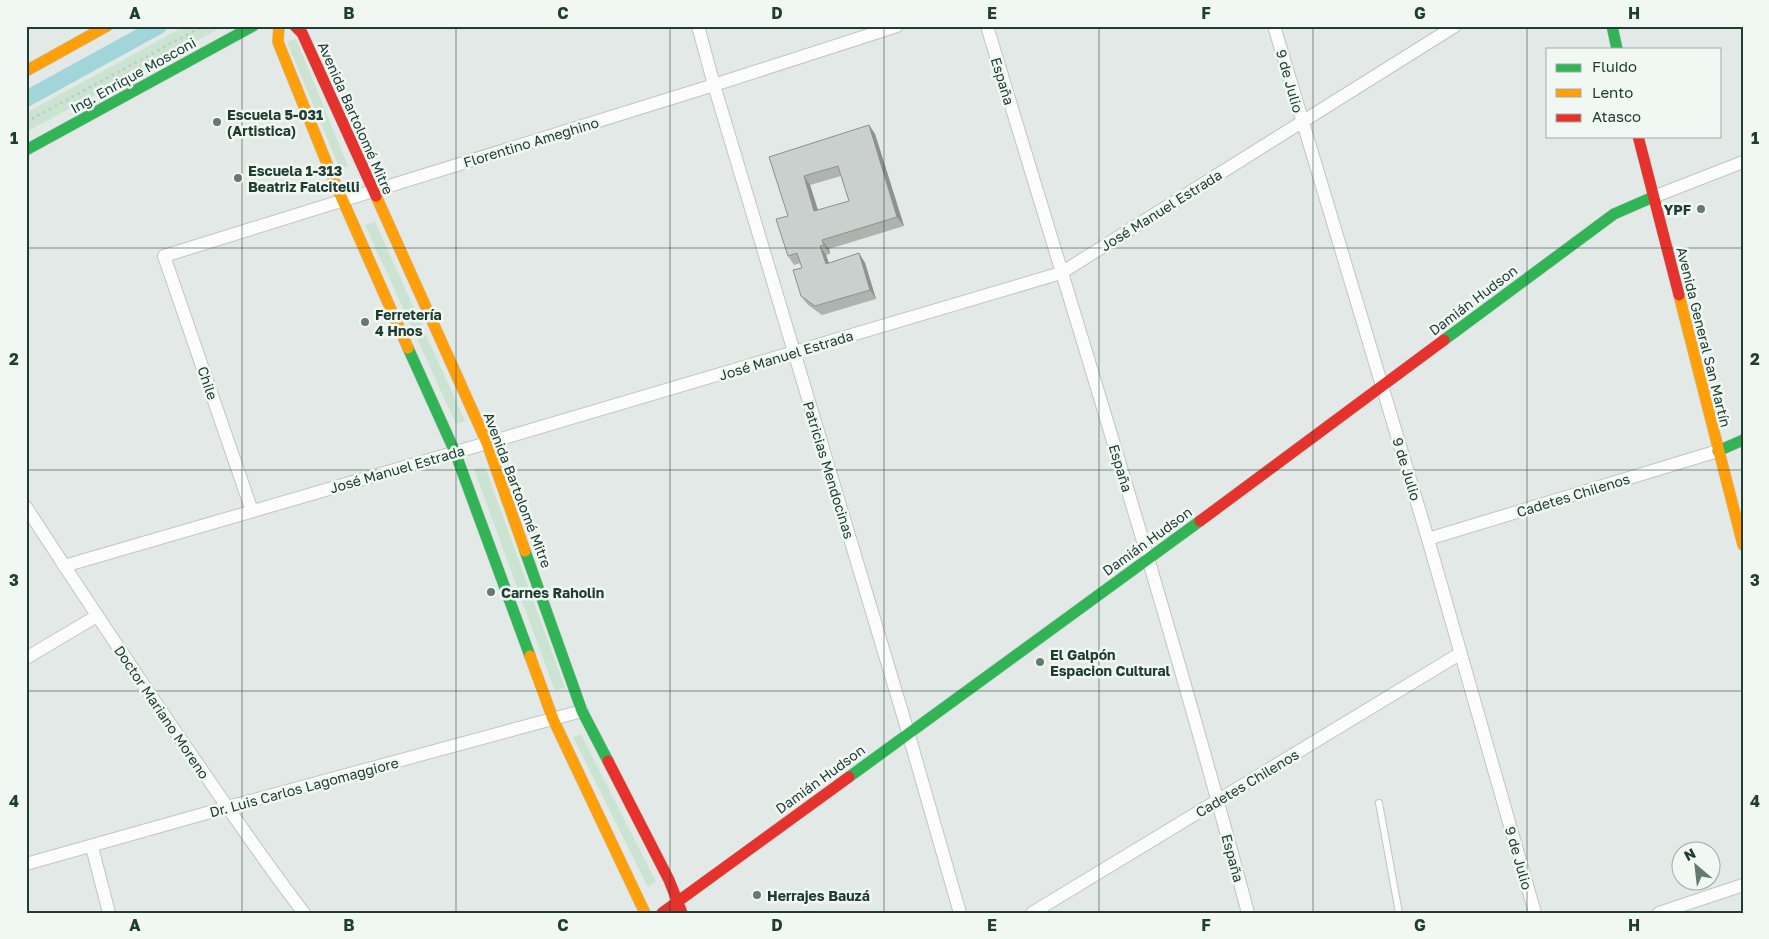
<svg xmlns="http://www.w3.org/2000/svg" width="1769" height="939" viewBox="0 0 1769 939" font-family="'Golos Text',sans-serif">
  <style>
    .green { fill: #cbe4d1 }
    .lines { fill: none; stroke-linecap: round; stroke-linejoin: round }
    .canal { stroke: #a1d5d9; stroke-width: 16 }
    .lane-casing { stroke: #c0c6c3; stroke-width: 8 }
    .street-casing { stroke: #c0c6c3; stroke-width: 14 }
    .fast-casing { stroke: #bec7c3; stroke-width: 12 }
    .slow-casing { stroke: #bec7c3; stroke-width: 12 }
    .jam-casing { stroke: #bec7c3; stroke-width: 12 }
    .path { stroke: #c0c9c6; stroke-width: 2.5; stroke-dasharray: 2.5 4; stroke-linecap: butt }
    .lane { stroke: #fbfcfb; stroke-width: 6 }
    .street { stroke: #fbfcfb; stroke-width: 12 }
    .fast { stroke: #30b455; stroke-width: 11 }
    .slow { stroke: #ff9f0a; stroke-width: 11 }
    .jam { stroke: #e5322d; stroke-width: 11 }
    .wall { fill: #aeb3b0; fill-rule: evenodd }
    .shaded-wall { fill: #8d9290 }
    .building { fill: #cad0cd; stroke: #8d9290; fill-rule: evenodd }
    .grid { fill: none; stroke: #203d34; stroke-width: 1; stroke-opacity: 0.55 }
    .poi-dot { fill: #647972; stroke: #f1f8f4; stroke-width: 2 }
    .labels { text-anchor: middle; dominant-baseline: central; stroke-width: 5; stroke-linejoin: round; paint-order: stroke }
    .street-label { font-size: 14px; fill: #203d34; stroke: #f1f8f4 }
    .poi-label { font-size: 14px; font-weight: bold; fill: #203d34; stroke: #f1f8f4; text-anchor: start }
    .neatline { fill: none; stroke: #203d34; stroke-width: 2 }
    .grid-label { font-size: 16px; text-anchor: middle; font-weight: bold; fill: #203d34 }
  </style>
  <rect width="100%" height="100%" fill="#e3e9e6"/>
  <path class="green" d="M185,26H224L26,132V113Z
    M296,39L348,166L340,169L287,42Z
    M375,222L465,421L456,424L365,225Z
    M485,467L565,688L555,691L474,469Z
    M581,734L656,882L648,887L573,737Z"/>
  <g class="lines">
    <path class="canal" d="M26,99L159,26"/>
    <g class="lane-casing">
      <path id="lane" d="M1379,803L1399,913"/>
    </g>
    <g class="street-casing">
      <path id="street" d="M698,26L714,85L908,732L960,913
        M987,26C1076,321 1169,615 1248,913
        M1274,26L1428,539L1535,913
        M1653,197L1743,162
        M26,507C76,584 127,661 179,737C220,796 260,856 304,913
        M252,511L164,256L714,85L897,26
        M1428,539L1718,451
        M64,566L487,443L1061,273L1455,26
        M26,658L97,616
        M92,847L109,913
        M26,864L228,807L582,711
        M1032,913L1461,653
        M1659,913L1743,885"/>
    </g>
    <g class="fast-casing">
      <path id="fast" d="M1612,26L1617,49
        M26,150L253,26
        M1444,340L1614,214L1653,197
        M408,348L455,452L530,656
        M1718,451L1743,440
        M525,551L582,711L608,761
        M849,777L1200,521"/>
    </g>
    <g class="slow-casing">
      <path id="slow" d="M279,26L278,42L332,176L408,348
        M26,71L107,26
        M376,196L487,443L525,551
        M1679,295L1743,545
        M530,656L553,719L645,913"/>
    </g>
    <g class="jam-casing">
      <path id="jam" d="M295,26L302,33L376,196
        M1638,136L1679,295
        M1200,521L1444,340
        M608,761L669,880L682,913
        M662,913L849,777"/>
    </g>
    <path class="path" d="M26,122L203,26"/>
    <use href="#lane" class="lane"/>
    <use href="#street" class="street"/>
    <use href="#fast" class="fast"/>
    <use href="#slow" class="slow"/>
    <use href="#jam" class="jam"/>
  </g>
  <path class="wall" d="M869,125L875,134L904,226L829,249L830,254L826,255L829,263L859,253L865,263L876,299L822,315L808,305L801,296L802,268L801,263L794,265L788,256V216L769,157ZM841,176L849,201L818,210L810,185Z"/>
  <path class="shaded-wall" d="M869,125L875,134L904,226L897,217Z
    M804,176L810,185L821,220L814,211Z
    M822,240L829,249L830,254L824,245Z
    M820,246L826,255L832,273L826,264Z
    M859,253L865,263L876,299L870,290Z"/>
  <path class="building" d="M869,125L897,217L822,240L824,245L820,246L826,264L859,253L870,290L815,306L801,296L793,270L802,268L797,253L788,256L776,219L788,216L769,157ZM838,166L849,201L814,211L804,176Z"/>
  <path class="grid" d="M242,26V913M456,26V913M670,26V913M884,26V913M1099,26V913M1313,26V913M1527,26V913M26,248H1743M26,470H1743M26,691H1743"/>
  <g class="poi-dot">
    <circle cx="217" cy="122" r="5"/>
    <circle cx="238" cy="178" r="5"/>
    <circle cx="1701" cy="209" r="5"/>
    <circle cx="365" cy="322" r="5"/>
    <circle cx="491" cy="592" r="5"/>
    <circle cx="1040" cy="662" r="5"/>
    <circle cx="757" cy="895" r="5"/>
  </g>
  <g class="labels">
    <g class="street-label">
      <text transform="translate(133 75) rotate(-29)">Ing. Enrique Mosconi</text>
      <text transform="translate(1003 81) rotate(73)">España</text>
      <text transform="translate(1290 81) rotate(74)">9 de Julio</text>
      <text transform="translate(356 118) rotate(66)">Avenida Bartolomé Mitre</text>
      <text transform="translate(531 142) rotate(-17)">Florentino Ameghino</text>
      <text transform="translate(1161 210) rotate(-32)">José Manuel Estrada</text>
      <text transform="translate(1473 300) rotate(-37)">Damián Hudson</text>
      <text transform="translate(1704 337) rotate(76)">Avenida General San Martín</text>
      <text transform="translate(786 355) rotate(-17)">José Manuel Estrada</text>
      <text transform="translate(208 383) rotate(71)">Chile</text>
      <text transform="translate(1121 468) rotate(73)">España</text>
      <text transform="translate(397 469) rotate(-16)">José Manuel Estrada</text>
      <text transform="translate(1407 469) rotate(73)">9 de Julio</text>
      <text transform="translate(829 470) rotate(73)">Patricias Mendocinas</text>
      <text transform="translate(518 490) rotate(69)">Avenida Bartolomé Mitre</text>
      <text transform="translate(1573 495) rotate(-17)">Cadetes Chilenos</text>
      <text transform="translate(1147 541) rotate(-36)">Damián Hudson</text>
      <text transform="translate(162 712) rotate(56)">Doctor Mariano Moreno</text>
      <text transform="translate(820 779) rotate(-36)">Damián Hudson</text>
      <text transform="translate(1247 783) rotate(-31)">Cadetes Chilenos</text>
      <text transform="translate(304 787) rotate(-15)">Dr. Luis Carlos Lagomaggiore</text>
      <text transform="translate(1233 858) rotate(75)">España</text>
      <text transform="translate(1519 858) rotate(74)">9 de Julio</text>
    </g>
    <g class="poi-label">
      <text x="227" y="114">Escuela 5-031<tspan x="227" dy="16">(Artistica)</tspan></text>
      <text x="248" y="170">Escuela 1-313<tspan x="248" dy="16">Beatriz Falcitelli</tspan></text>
      <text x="1691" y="209" text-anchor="end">YPF</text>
      <text x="375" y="314">Ferretería<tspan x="375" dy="16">4 Hnos</tspan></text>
      <text x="501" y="592">Carnes Raholin</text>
      <text x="1050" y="654">El Galpón<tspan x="1050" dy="16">Espacion Cultural</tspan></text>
      <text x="767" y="895">Herrajes Bauzá</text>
    </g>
  </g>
  <rect width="1769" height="939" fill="none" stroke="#f1f8f4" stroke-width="55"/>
  <rect x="1546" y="48" width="175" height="90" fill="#f1f8f4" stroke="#9dada7"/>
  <rect x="1556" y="64" width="25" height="8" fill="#30b455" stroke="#9dada7"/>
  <text x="1592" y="72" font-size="15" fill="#203d34">Fluido</text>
  <rect x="1556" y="89" width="25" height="8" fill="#ff9f0a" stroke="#9dada7"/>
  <text x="1592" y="98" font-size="15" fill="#203d34">Lento</text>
  <rect x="1556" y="114" width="25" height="8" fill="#e5322d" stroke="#9dada7"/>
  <text x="1592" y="122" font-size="15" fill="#203d34">Atasco</text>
  <g transform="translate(1696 866) rotate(332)"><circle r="24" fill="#f1f8f4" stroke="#9dada7"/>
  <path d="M0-4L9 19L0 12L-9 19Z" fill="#647972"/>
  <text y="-8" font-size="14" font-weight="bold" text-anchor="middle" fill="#203d34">N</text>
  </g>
  <rect x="28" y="28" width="1714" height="884" class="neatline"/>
  <g class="grid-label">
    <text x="135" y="19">A</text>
    <text x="349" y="19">B</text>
    <text x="563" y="19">C</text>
    <text x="777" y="19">D</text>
    <text x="992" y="19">E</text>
    <text x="1206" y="19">F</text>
    <text x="1420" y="19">G</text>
    <text x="1634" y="19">H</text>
    <text x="14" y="144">1</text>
    <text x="1755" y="144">1</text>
    <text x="14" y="365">2</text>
    <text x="1755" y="365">2</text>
    <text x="14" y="586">3</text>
    <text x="1755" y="586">3</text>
    <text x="14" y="807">4</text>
    <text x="1755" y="807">4</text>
    <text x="135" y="931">A</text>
    <text x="349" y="931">B</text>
    <text x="563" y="931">C</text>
    <text x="777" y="931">D</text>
    <text x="992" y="931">E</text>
    <text x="1206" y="931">F</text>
    <text x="1420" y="931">G</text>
    <text x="1634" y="931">H</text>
  </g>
</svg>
